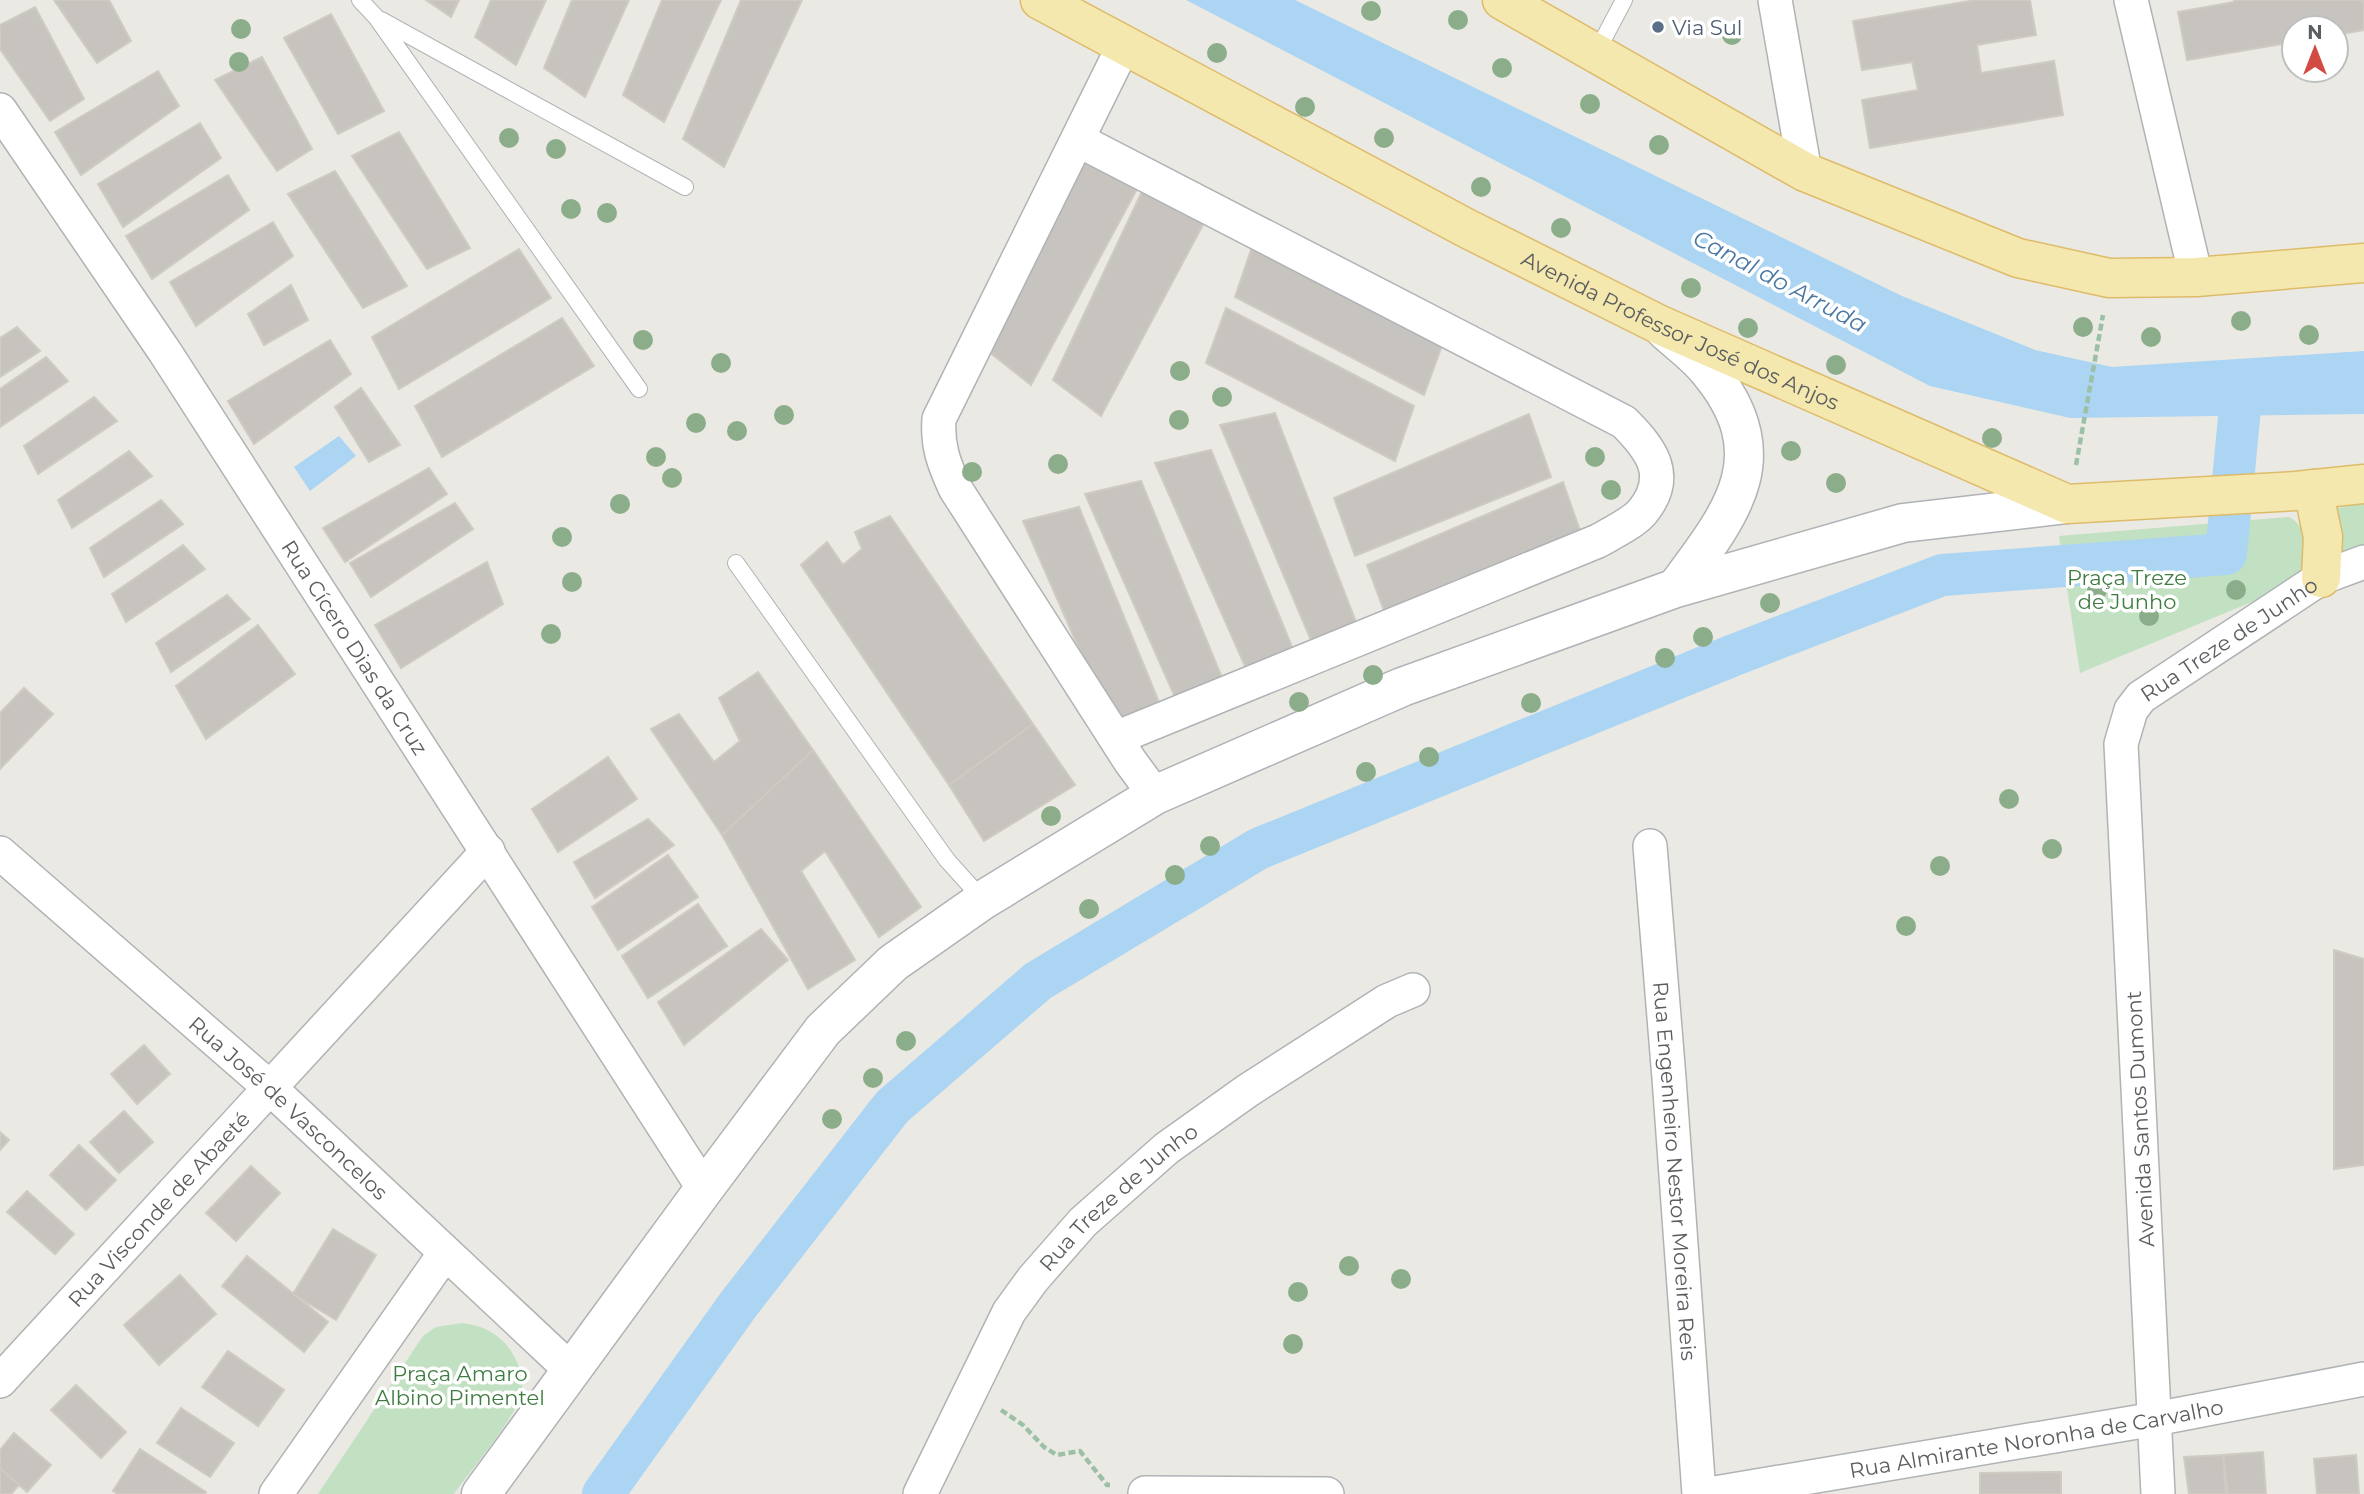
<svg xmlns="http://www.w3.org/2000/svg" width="2364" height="1494" viewBox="0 0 2364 1494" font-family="Montserrat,sans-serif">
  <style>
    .green { fill: #c2e0c2 }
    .water { fill: #abd5f3 }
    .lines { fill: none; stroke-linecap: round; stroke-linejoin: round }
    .canal { stroke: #abd5f3; stroke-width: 42 }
    .building { fill: #c7c4bf; stroke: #cfcbc2; stroke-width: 2 }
    .lane-casing { stroke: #b0b3b6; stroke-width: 18 }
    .street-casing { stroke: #b0b3b6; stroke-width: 36 }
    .secondary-casing { stroke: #afb2b6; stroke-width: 41 }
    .primary-casing { stroke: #debb69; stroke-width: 41 }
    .path { stroke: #9cc0a6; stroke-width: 4.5; stroke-dasharray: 7 3.5; stroke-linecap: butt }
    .lane { stroke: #fff; stroke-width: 16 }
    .street { stroke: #fff; stroke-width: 33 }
    .secondary { stroke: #fff; stroke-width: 38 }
    .primary { stroke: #f4e8af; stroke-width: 38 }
    .tree { fill: #8cad8a }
    .service-dot { fill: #5c6f8a; stroke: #fff; stroke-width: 2.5 }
    .labels { text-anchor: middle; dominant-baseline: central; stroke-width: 7; stroke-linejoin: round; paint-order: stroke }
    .service-label { font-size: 21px; fill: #4e5e75; stroke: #fff; text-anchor: start }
    .street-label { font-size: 21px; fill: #5b5e61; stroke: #fff }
    .park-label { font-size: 21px; fill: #3f7c41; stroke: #fff }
    .water-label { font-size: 23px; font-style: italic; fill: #4b77a3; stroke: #fff }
  </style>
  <rect width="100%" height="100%" fill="#ebe9e3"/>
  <path class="green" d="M2364,503V552L2340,560L2332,509Z
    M2289,517C2304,524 2311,548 2307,563C2305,570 2298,578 2295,584L2080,673L2059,536Z
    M462,1323C480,1325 497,1332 509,1348C518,1361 525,1378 521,1394C517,1415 469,1473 454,1494H318L423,1336L436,1327Z"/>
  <path class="water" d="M1186,0H1295L1902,296L2035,350L2112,367L2364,351V414L2070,418L1930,386Z
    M339,436L356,456L310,491L294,467Z"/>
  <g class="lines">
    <path class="canal" d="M603,1494L738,1305L892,1107L1038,981L1258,849L1734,655L1942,575L2226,554L2242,387"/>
  </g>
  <path class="building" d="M54,0H109L131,41L97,63Z
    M426,0H459L451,17Z
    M491,0H546L516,65L475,37Z
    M572,0H629L585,97L544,68Z
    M662,0H721L664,122L623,95Z
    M741,0H802L724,167L683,139Z
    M1975,0H2030L2036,35L1977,45L1981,73L2054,61L2063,115L1870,148L1862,100L1918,90L1912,62L1862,70L1853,21Z
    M2234,0H2364V30L2336,35V28H2294V42L2187,60L2178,12L2234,2Z
    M35,7L84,99L50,121L0,49V25Z
    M331,14L384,111L338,134L284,38Z
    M262,57L312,149L277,171L215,80Z
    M158,71L179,106L81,175L55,132Z
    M200,123L221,158L123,227L98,184Z
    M399,132L470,248L427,269L352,156Z
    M1077,153L1137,189L1031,385L984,348Z
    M335,171L407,286L363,308L288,194Z
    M228,175L249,210L152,279L126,236Z
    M1146,183L1206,219L1101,416L1053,380Z
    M273,222L293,256L196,326L170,282Z
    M1254,241L1444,340L1424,395L1235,297Z
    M519,249L551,298L399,389L372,337Z
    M291,285L308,320L264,345L248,314Z
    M1226,308L1414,406L1395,461L1206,363Z
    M562,318L594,366L442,457L415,406Z
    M17,327L40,351L0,377V338Z
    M330,340L351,374L254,444L228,401Z
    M46,357L68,381L0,427V389Z
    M361,388L400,445L369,462L335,407Z
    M94,397L117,421L38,474L24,446Z
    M1275,413L1359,630L1313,645L1220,425Z
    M1529,414L1551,477L1355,556L1334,498Z
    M1211,450L1295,654L1248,673L1155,463Z
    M129,451L152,476L72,528L58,500Z
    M429,468L447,494L345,562L323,528Z
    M1141,481L1225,685L1178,704L1085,494Z
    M1563,482L1585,545L1389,624L1367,565Z
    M161,500L183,524L104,577L90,548Z
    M455,503L473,529L371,597L350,563Z
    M1079,507L1163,712L1115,731L1023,521Z
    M890,516L1033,724L949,785L801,565L827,542L843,565L862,549L855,532Z
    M183,545L205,569L126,622L112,594Z
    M487,562L503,604L401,668L375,625Z
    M227,595L250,619L171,672L156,643Z
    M258,625L295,674L206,739L176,686Z
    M758,672L813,750L722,835L651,729L679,714L714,762L740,741L719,698Z
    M24,688L53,714L0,769V713Z
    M1033,724L1075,785L984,841L949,785Z
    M813,750L921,907L879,937L825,851L801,871L855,960L808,989L722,835Z
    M608,757L637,799L558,852L532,809Z
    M648,819L674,845L595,898L574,862Z
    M668,855L698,897L618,950L592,907Z
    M698,904L727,946L648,998L622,956Z
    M761,929L788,960L684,1045L658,1002Z
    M2334,950L2364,959V1165L2334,1169Z
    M144,1045L170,1074L137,1104L111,1074Z
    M124,1111L153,1142L119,1173L90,1142Z
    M0,1132L9,1140L0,1150Z
    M79,1145L116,1180L86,1210L50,1175Z
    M251,1166L280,1193L236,1241L206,1213Z
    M27,1191L74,1234L55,1254L7,1212Z
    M333,1229L376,1255L336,1320L293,1294Z
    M247,1256L328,1322L304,1352L222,1286Z
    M180,1275L216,1314L159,1365L124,1325Z
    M228,1351L284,1390L258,1426L202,1387Z
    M76,1385L126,1432L101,1458L51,1410Z
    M181,1408L234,1443L210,1477L157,1443Z
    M14,1433L51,1465L27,1492L0,1468V1450Z
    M140,1449L206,1492L205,1494H118L113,1491Z
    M2263,1452L2266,1494H2228L2223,1455Z
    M2223,1455L2226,1494H2189L2184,1457Z
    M2356,1455L2359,1494H2317L2314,1459Z
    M0,1468L19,1485L11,1494H0Z
    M2061,1472V1494H1980V1473Z"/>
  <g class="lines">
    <g class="lane-casing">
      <path id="lane" d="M360,0L376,17L639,389
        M381,20L685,187
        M1596,53L1624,0
        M736,563L947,860L983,900"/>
    </g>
    <g class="street-casing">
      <g id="street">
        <path d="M1775,0L1805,172"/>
        <path d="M2131,0L2196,277"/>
        <path d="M1124,45L939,419C937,446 944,464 955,488L1130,761L1155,795"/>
        <path id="s1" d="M0,110L165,352L704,1189"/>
        <path d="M1078,140L1624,422C1650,448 1672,475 1643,511C1635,522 1610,534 1598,541L1116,738"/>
        <path id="s2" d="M1650,846L1669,1078L1699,1494"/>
        <path id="s3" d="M0,853L269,1087L572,1371"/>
        <path id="s4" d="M0,1381L488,851"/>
        <path d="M1145,1493L1327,1494"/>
        <path d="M276,1494L445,1253"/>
        <path id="s5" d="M920,1494L1009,1312L1033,1279L1083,1222L1167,1148L1247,1091L1387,1001L1413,990"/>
        <path id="s6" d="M1709,1494L2155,1419L2364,1379"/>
        <path id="s7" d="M2158,1494L2121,744L2131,710L2141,697L2321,578L2364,562"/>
      </g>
    </g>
    <g class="secondary-casing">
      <path id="secondary" d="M1665,330C1679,343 1696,355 1708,370C1780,456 1731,514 1676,588
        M481,1494L704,1189L823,1030L893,963L983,900L1155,795L1402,687L1676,588L1903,523L2067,504"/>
    </g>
    <g class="primary-casing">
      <g id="primary">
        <path id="s8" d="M1040,0L1466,228L1660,325L2067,504L2296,491L2364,484"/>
        <path d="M1502,0L1805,172L2018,258L2109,278L2196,277L2364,263"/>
        <path d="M2313,489L2323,537L2321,578"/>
      </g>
    </g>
    <path class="path" d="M2076,465L2103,315
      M1001,1410L1023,1425L1044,1447L1057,1455L1080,1451L1107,1485H1110"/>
    <use href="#lane" class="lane"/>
    <use href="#street" class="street"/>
    <use href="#secondary" class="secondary"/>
    <use href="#primary" class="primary"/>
  </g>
  <g class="tree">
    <circle cx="1371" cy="11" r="10"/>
    <circle cx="1458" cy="20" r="10"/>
    <circle cx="241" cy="29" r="10"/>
    <circle cx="1732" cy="35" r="10"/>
    <circle cx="1217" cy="53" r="10"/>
    <circle cx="239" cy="62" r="10"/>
    <circle cx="1502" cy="68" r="10"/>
    <circle cx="1590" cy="104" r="10"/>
    <circle cx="1305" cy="107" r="10"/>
    <circle cx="509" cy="138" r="10"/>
    <circle cx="1384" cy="138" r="10"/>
    <circle cx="1659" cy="145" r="10"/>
    <circle cx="556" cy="149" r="10"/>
    <circle cx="1481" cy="187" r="10"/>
    <circle cx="571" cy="209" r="10"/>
    <circle cx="607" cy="213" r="10"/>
    <circle cx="1561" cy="228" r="10"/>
    <circle cx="1691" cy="288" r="10"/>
    <circle cx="2241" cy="321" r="10"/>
    <circle cx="2083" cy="327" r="10"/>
    <circle cx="1748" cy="328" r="10"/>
    <circle cx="2309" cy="335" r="10"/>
    <circle cx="2151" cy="337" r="10"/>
    <circle cx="643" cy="340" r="10"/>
    <circle cx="721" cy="363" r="10"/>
    <circle cx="1836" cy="365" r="10"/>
    <circle cx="1180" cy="371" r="10"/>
    <circle cx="1222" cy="397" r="10"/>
    <circle cx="784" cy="415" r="10"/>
    <circle cx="1179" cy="420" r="10"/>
    <circle cx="696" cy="423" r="10"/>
    <circle cx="737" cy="431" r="10"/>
    <circle cx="1992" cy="438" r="10"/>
    <circle cx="1791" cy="451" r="10"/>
    <circle cx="656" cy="457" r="10"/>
    <circle cx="1595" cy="457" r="10"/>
    <circle cx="1058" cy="464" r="10"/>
    <circle cx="972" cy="472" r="10"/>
    <circle cx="672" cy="478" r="10"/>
    <circle cx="1836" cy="483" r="10"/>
    <circle cx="1611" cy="490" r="10"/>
    <circle cx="620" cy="504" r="10"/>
    <circle cx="562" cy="537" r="10"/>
    <circle cx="572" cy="582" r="10"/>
    <circle cx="2097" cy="590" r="10"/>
    <circle cx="2236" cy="590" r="10"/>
    <circle cx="1770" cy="603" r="10"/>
    <circle cx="2149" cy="616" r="10"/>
    <circle cx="551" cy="634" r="10"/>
    <circle cx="1703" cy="637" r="10"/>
    <circle cx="1665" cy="658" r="10"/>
    <circle cx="1373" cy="675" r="10"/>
    <circle cx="1299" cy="702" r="10"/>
    <circle cx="1531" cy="703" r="10"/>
    <circle cx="1429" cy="757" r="10"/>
    <circle cx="1366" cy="772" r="10"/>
    <circle cx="2009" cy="799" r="10"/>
    <circle cx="1051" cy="816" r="10"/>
    <circle cx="1210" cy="846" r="10"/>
    <circle cx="2052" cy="849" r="10"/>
    <circle cx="1940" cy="866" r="10"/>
    <circle cx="1175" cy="875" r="10"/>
    <circle cx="1089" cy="909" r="10"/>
    <circle cx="1906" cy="926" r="10"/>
    <circle cx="906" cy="1041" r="10"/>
    <circle cx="873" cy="1078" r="10"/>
    <circle cx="832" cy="1119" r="10"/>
    <circle cx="1349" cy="1266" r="10"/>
    <circle cx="1401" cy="1279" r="10"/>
    <circle cx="1298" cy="1292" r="10"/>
    <circle cx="1293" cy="1344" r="10"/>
  </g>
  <circle class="service-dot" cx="1658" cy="27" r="7"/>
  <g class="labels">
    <g class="service-label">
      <text x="1672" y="27">Via Sul</text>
    </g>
    <g class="street-label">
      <text stroke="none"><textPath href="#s8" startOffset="721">Avenida Professor José dos Anjos</textPath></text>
      <text stroke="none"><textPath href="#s7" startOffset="908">Rua Treze de Junho</textPath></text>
      <text stroke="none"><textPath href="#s1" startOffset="644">Rua Cícero Dias da Cruz</textPath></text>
      <text stroke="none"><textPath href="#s3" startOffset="385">Rua José de Vasconcelos</textPath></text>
      <text transform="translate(2140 1119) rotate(-93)">Avenida Santos Dumont</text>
      <text stroke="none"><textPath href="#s2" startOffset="326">Rua Engenheiro Nestor Moreira Reis</textPath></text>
      <text stroke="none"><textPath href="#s5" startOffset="362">Rua Treze de Junho</textPath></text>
      <text stroke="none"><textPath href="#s4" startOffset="234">Rua Visconde de Abaeté</textPath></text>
      <text stroke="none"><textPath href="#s6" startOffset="332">Rua Almirante Noronha de Carvalho</textPath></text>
    </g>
    <g class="park-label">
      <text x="2127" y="577">Praça Treze<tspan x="2127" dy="24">de Junho</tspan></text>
      <text x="460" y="1373">Praça Amaro<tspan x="460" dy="24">Albino Pimentel</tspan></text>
    </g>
    <g class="water-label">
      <text transform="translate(1780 281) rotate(28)">Canal do Arruda</text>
    </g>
  </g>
  <g transform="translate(2315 49)"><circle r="33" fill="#ffffff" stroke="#bdbfc0" stroke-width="2"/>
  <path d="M0-5L12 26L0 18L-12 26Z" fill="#d24b42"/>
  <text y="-10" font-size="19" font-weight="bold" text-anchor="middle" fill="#5b5e61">N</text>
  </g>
</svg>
